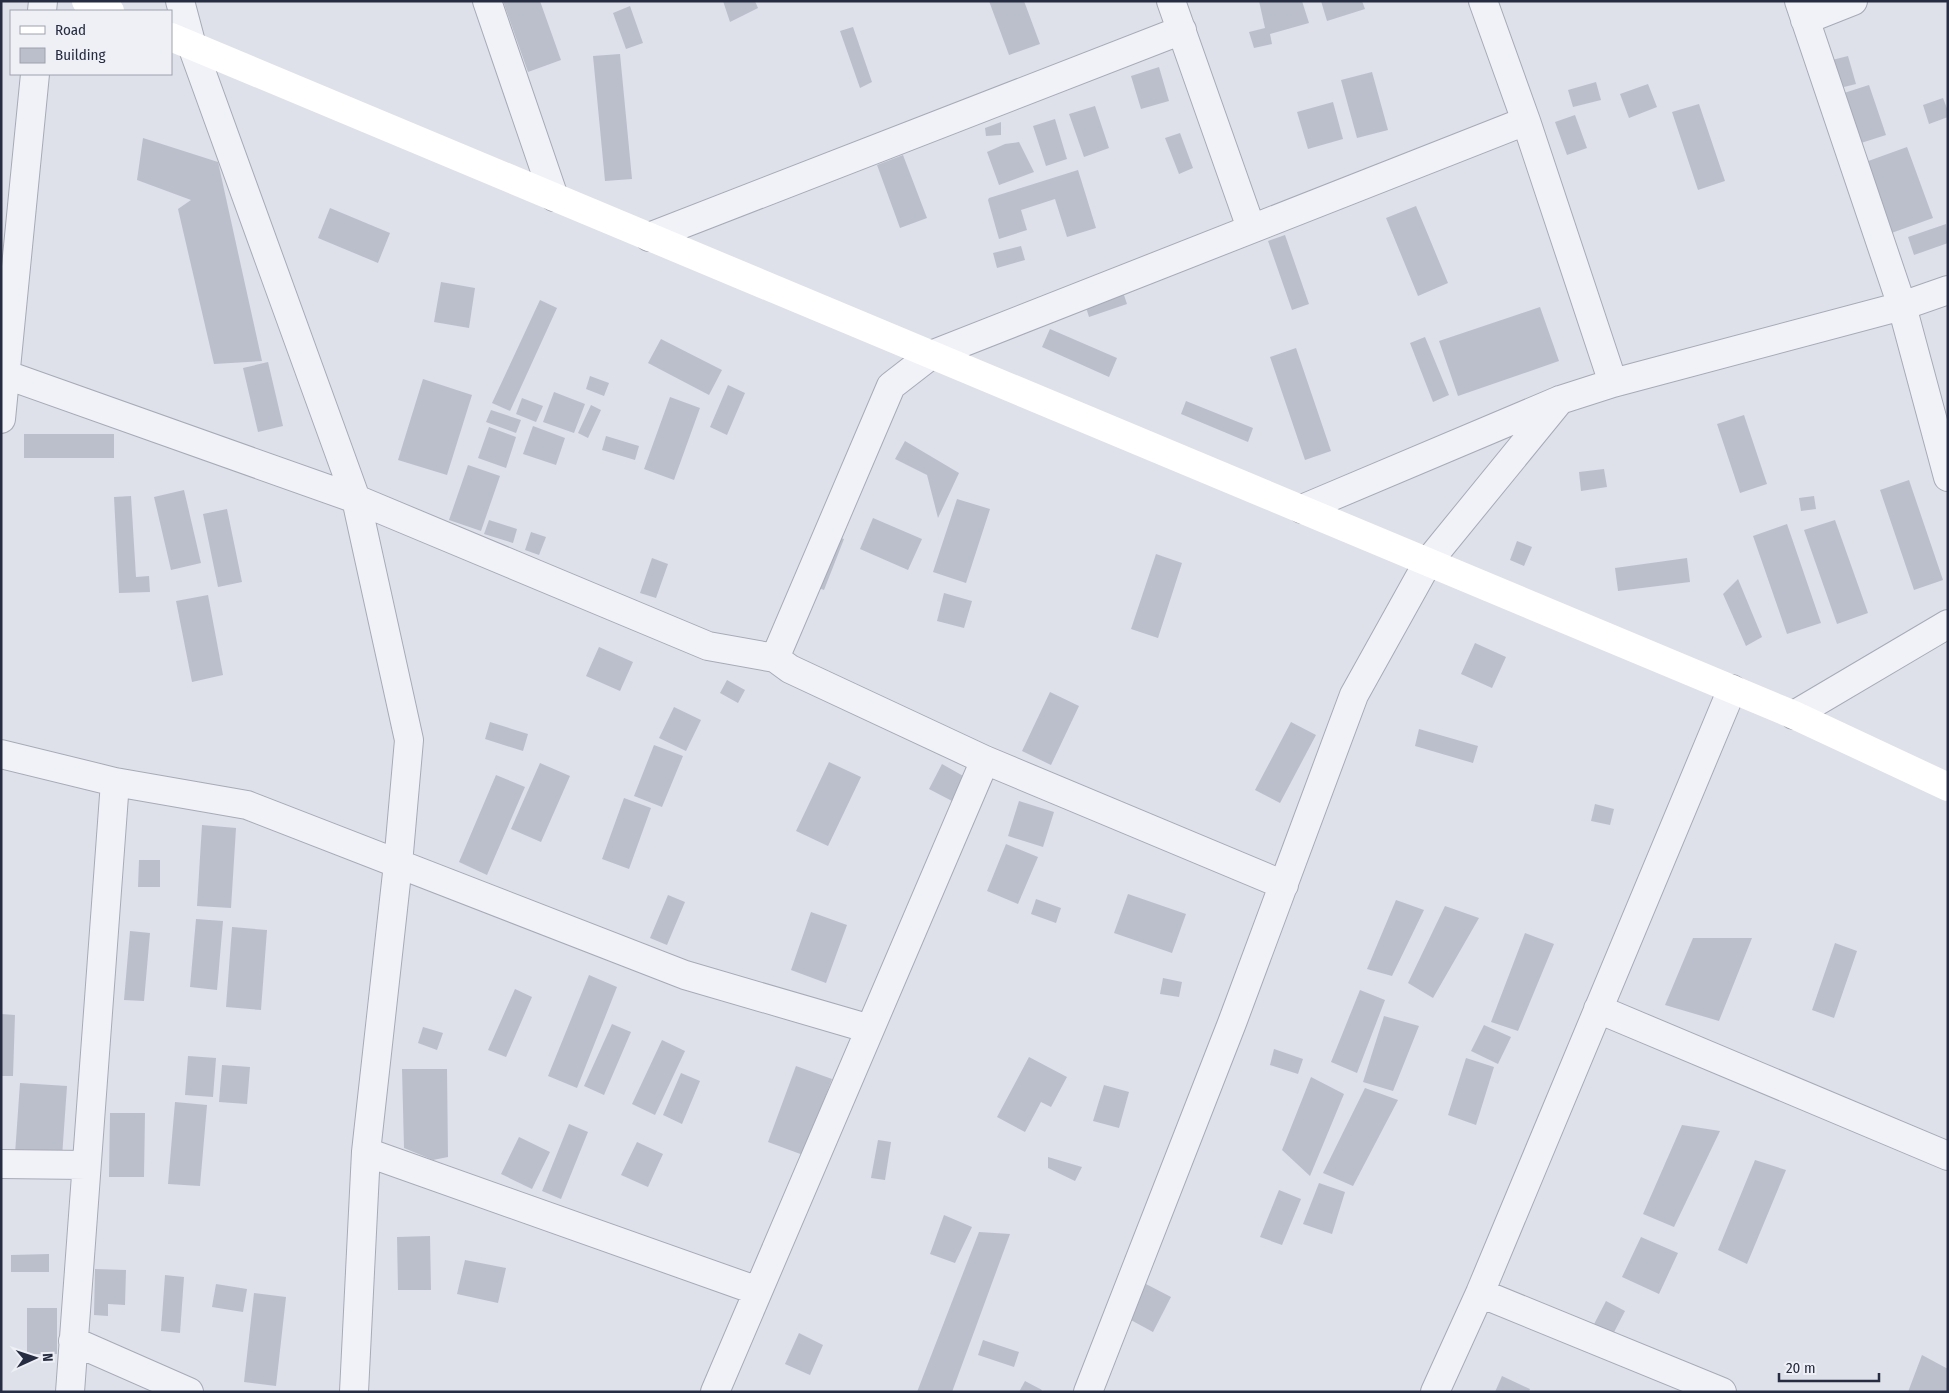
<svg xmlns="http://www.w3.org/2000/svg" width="1949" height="1393" viewBox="0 0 1949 1393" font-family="'Fira Sans Condensed',sans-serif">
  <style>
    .building { fill: #bbbfcc }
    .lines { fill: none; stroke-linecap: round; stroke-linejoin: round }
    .street-casing { stroke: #a7abb7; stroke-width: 30 }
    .street { stroke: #f1f2f7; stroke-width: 28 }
    .secondary { stroke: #fff; stroke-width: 28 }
  </style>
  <rect width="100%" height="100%" fill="#dee1e9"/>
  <path class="building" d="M503,1H540L561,60L528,72Z
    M723,1H755L758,8L730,22Z
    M989,1H1024L1040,44L1009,55Z
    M1259,1H1302L1309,23L1270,34L1272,44L1254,48L1249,32L1265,28Z
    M1321,1H1362L1365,9L1327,21Z
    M630,6L643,43L626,49L613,13Z
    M853,27L872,82L860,88L840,31Z
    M620,54L632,179L605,181L593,56Z
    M1848,56L1856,84L1840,88L1832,60Z
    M1159,67L1169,101L1141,109L1131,76Z
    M1372,72L1388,130L1357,138L1341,80Z
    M1596,82L1601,100L1573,107L1568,90Z
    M1648,84L1657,107L1629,118L1620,94Z
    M1869,85L1886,135L1861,143L1844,93Z
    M1943,98L1948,111V117L1929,124L1923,105Z
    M1333,102L1343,139L1308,149L1297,112Z
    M1699,104L1725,181L1698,190L1672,112Z
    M1095,106L1109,148L1084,157L1069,114Z
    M1575,115L1587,148L1567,155L1555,122Z
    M1055,119L1067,159L1046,166L1033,126Z
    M1001,122V135L986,136L985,128Z
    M1180,133L1193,168L1179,174L1165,138Z
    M143,138L218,162L262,361L214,364L178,209L191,200L137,180Z
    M1019,142L1034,172L999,185L987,152L1005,144Z
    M1907,147L1933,218L1886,235L1860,164Z
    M903,155L927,218L900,228L877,165Z
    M1078,170L1096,228L1067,237L1055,199L1021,210L1027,230L999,239L988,200L989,198Z
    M1416,206L1448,283L1418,296L1386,218Z
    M330,208L390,233L378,263L318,238Z
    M1946,224L1948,243L1914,255L1908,237Z
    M1285,235L1309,304L1292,310L1268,241Z
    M1021,246L1025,260L997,268L993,253Z
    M441,282L475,288L469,328L434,322Z
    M1122,289L1127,304L1089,317L1084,301Z
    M540,300L557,308L510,411L492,403Z
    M1540,307L1559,361L1458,396L1439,341Z
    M1050,329L1117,358L1109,377L1042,347Z
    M1425,337L1449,395L1433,402L1410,343Z
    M661,339L722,370L709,395L648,363Z
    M1296,348L1331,451L1305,460L1270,357Z
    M268,362L283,426L258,432L243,368Z
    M590,376L609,383L604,396L586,389Z
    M423,379L472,395L447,475L398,460Z
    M728,385L745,393L727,435L710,427Z
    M554,392L585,404L574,433L543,422Z
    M670,397L700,408L674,480L644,469Z
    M522,398L543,406L536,422L516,414Z
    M1186,401L1253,428L1248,442L1181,414Z
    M591,405L601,410L588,438L578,433Z
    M491,410L521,420L516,433L486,422Z
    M1744,415L1767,484L1740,493L1717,424Z
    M533,426L565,438L556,465L523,454Z
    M489,427L516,437L506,468L478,458Z
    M24,434H114V458H24Z
    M606,436L639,446L635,460L602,450Z
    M905,441L959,473L938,518L927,475L895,459Z
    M468,465L500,476L481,531L449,520Z
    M1604,469L1607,487L1581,491L1579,472Z
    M1909,480L1943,580L1914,590L1880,490Z
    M184,490L201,563L171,570L154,497Z
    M131,496L136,577L149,576L150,592L119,593L114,497Z
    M1814,496L1816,509L1801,511L1799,498Z
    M957,499L990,509L966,583L933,572Z
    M227,509L242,582L218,587L203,514Z
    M873,518L922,539L908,570L860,549Z
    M489,520L517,529L513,543L484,534Z
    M1835,520L1868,613L1837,624L1804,530Z
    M1787,524L1821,623L1787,634L1753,536Z
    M531,532L546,537L539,555L525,550Z
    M831,535L844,539L824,590L811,585Z
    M1517,541L1532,547L1524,566L1510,560Z
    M1156,554L1182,563L1158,638L1131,629Z
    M652,558L668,564L656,598L640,593Z
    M1687,558L1690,582L1618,591L1615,568Z
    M1738,579L1762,637L1746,646L1723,594Z
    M944,593L972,601L964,628L937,621Z
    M208,595L223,675L192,682L176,601Z
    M1475,643L1506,657L1492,688L1461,674Z
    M599,647L633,662L620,691L586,676Z
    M727,680L745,690L738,703L720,693Z
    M1050,692L1079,706L1051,765L1022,751Z
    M674,707L701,720L686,751L659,738Z
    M490,722L528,734L523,751L485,739Z
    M1291,722L1316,735L1280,803L1255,790Z
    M1419,729L1478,746L1473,763L1415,746Z
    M654,745L683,756L662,807L634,796Z
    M829,762L861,777L828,846L796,831Z
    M540,763L570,776L541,842L511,829Z
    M942,764L965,777L952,801L929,789Z
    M496,775L525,787L487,875L459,862Z
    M624,798L651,808L629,869L602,859Z
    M1019,801L1054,812L1043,847L1008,836Z
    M1595,804L1614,809L1610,825L1591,821Z
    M202,825L236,828L231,908L197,906Z
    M1006,844L1038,857L1018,904L987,891Z
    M139,860H160V887H138Z
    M1128,894L1186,914L1172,953L1114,933Z
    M668,895L685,902L667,945L650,938Z
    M1036,899L1061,908L1056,923L1031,914Z
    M1396,900L1424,910L1392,976L1367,969Z
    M1445,906L1479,918L1433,998L1408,983Z
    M811,912L847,925L826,983L791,970Z
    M196,919L223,921L217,990L190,987Z
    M232,927L267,930L261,1010L226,1007Z
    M130,931L150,933L144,1001L124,1000Z
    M1525,933L1554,944L1518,1031L1491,1022Z
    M1693,938H1752L1719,1021L1665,1005Z
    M1835,943L1857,951L1834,1018L1812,1010Z
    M589,975L617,987L577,1088L548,1076Z
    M1163,978L1182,982L1179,997L1160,994Z
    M515,989L532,997L506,1057L488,1050Z
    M1360,990L1385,1000L1357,1073L1331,1062Z
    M1,1014L15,1015L13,1076H1Z
    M1384,1016L1419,1026L1393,1091L1363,1082Z
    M612,1024L631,1032L604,1095L584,1086Z
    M1484,1025L1511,1037L1498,1064L1471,1051Z
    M423,1027L443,1033L437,1050L418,1043Z
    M662,1040L685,1051L655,1115L632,1104Z
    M1274,1049L1303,1059L1298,1074L1270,1065Z
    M188,1056L216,1058L213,1097L185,1095Z
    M1029,1057L1067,1077L1051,1107L1041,1102L1025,1132L997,1117Z
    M1466,1058L1494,1067L1476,1125L1448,1115Z
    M222,1065L250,1067L247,1104L219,1102Z
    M796,1066L832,1079L803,1155L768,1142Z
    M402,1069H447L448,1157L433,1160L404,1148Z
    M681,1073L700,1081L682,1124L663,1115Z
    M1311,1077L1344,1094L1310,1176L1282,1150Z
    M20,1083L67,1086L62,1157L15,1154Z
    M1104,1085L1129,1092L1119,1128L1093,1121Z
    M1365,1088L1398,1100L1353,1186L1323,1173Z
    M175,1102L207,1105L200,1186L168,1184Z
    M110,1113H145L144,1177H109Z
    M569,1124L588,1132L561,1199L542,1191Z
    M1682,1125L1720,1131L1674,1227L1643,1214Z
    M519,1137L550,1152L532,1189L501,1174Z
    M878,1140L891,1142L885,1180L871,1178Z
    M637,1142L663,1154L648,1187L621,1175Z
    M1048,1157L1082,1167L1075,1181L1048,1168Z
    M1755,1160L1786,1170L1747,1264L1718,1250Z
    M1319,1183L1345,1192L1332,1234L1303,1224Z
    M1279,1190L1301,1199L1282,1245L1260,1237Z
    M944,1215L972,1227L955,1263L930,1254Z
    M979,1232L1010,1234L952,1392H917Z
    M430,1236L431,1290H398L397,1237Z
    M1641,1237L1678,1253L1659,1294L1622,1277Z
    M49,1254V1272H11V1255Z
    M465,1260L506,1268L498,1303L457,1294Z
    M95,1269L126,1270L125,1305L108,1304V1316L94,1315Z
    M165,1275L184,1277L180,1333L161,1331Z
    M216,1284L247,1289L243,1312L212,1307Z
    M1146,1284L1171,1297L1153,1332L1129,1319Z
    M254,1293L286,1297L276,1386L244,1382Z
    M1606,1301L1625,1311L1610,1340L1591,1330Z
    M27,1308H57V1354H27Z
    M799,1333L823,1345L810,1375L785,1364Z
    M983,1340L1019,1352L1014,1367L978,1355Z
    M1922,1355L1948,1369V1392H1908Z
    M1502,1376L1530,1389L1529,1392H1495Z
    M1025,1381L1042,1390L1041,1392H1019Z"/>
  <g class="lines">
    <g class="street-casing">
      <path id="street" d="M180,1L192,46L356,499L409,740L398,864L366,1152L354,1392
        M487,1L554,197
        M1171,1L1251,228
        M1483,1L1526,121L1613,383
        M1799,1L1902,306L1948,477
        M42,11L43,1
        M1805,20L1853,1
        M649,237L1182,30
        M1,373L356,499L708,646L775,658L790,669L985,760L1284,885
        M1,419L35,74
        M1302,509L1560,400L1613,383L1902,306L1948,290
        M775,658L891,386L931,355L1526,121
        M1794,715L1948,624
        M1,754L115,782L247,805L685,975L870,1029
        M1598,1009L1948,1156
        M366,1152L758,1291
        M1,1164L86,1165
        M1480,1293L1722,1392
        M73,1341L189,1392
        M70,1392L115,782
        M715,1392L985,760
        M1088,1392L1232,1023L1354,695L1428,562L1560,400
        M1435,1392L1480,1293L1732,689"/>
    </g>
    <use href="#street" class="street"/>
    <path class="secondary" d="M86,1L110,11
      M171,37L1794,715L1948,787"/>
  </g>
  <rect width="1949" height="1393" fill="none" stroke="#262c41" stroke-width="5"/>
  <rect x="10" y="10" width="162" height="65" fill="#eef0f6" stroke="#9ea2ae"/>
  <rect x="20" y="26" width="25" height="8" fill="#ffffff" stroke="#9ea2ae"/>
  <text x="55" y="35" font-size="15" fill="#262c41">Road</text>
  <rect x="20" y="48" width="25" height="15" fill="#bbbfcc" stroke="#9ea2ae"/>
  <text x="55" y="60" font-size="15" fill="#262c41">Building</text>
  <g transform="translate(35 1358) rotate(87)" stroke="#eef0f6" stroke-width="4" paint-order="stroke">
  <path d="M0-4L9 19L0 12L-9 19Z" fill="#262c41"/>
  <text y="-8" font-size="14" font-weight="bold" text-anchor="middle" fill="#262c41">N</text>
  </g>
  <path d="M1779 1373v8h100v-8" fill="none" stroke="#262c41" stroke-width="2.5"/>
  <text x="1786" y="1373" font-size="15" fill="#262c41" stroke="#eef0f6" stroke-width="4" paint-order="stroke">20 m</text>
</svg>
